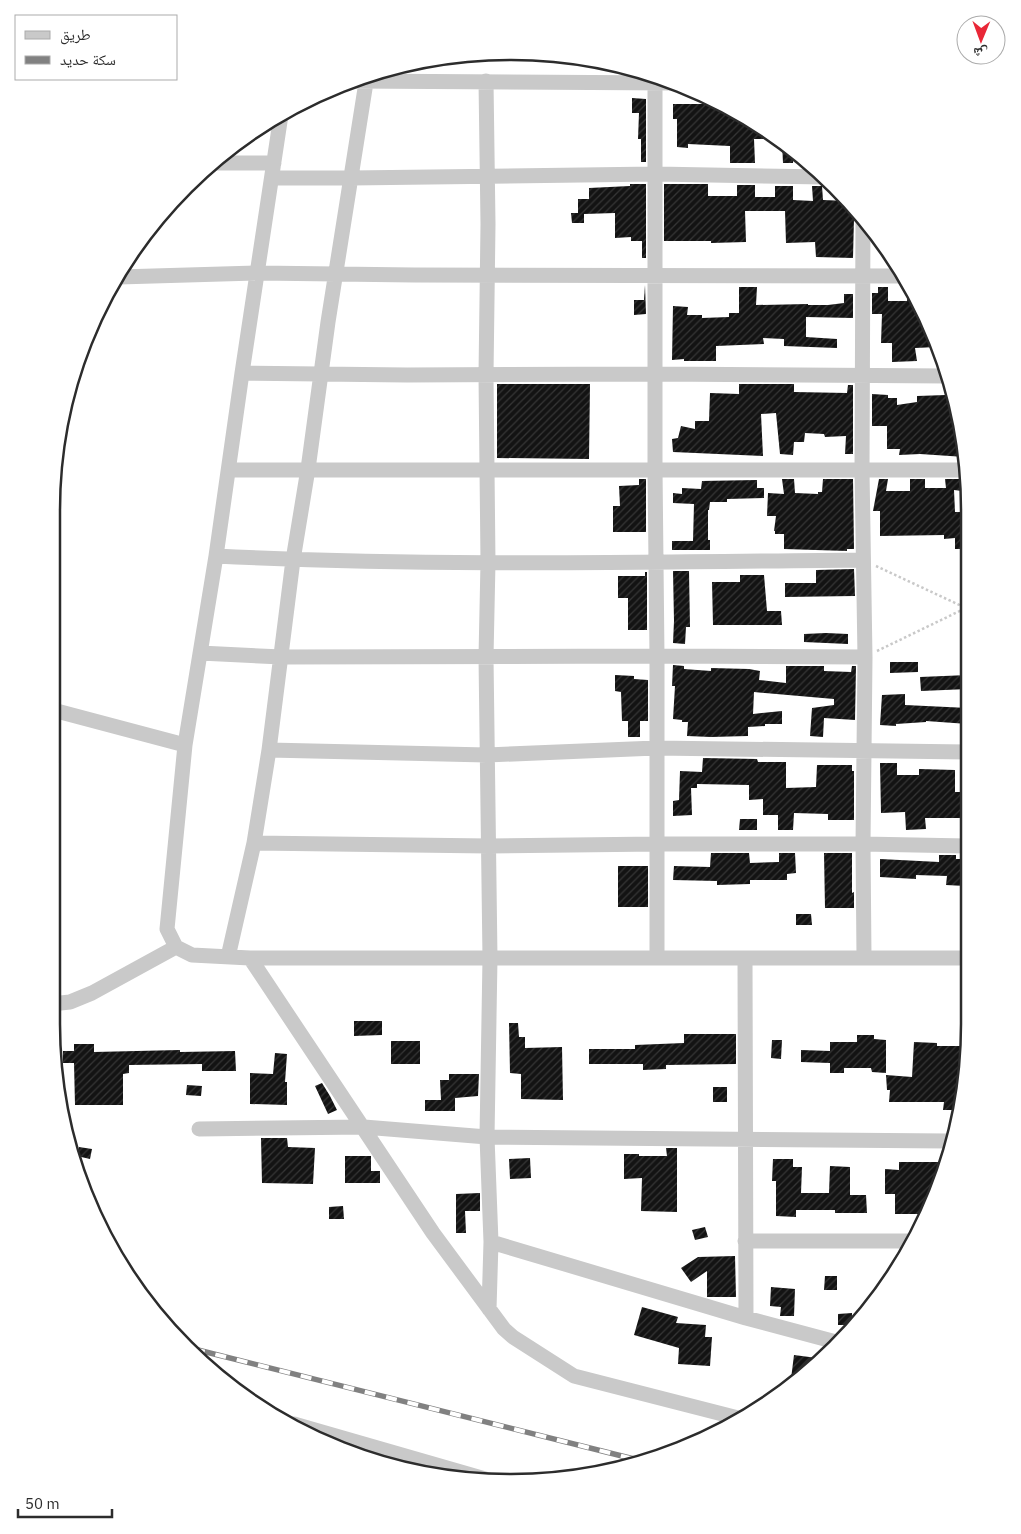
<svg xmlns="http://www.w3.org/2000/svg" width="1021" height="1534" viewBox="0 0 1021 1534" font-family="'IBM Plex Sans','Noto Naskh Arabic',sans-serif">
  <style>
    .building { fill: url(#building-hatch) }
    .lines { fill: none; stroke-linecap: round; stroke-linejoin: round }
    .path { stroke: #c9c9c9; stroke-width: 2.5; stroke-dasharray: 2.5 2.5; stroke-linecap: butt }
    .minor { stroke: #c9c9c9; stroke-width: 15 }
    .rail-casing { stroke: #818181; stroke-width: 5.5 }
    .rail { stroke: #fff; stroke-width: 4; stroke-dasharray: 11; stroke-linecap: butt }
    .rim { fill: none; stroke: #2c2c2c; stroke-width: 2.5 }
  </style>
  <defs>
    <pattern id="building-hatch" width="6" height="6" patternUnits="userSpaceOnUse" patternTransform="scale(1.25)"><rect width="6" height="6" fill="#131313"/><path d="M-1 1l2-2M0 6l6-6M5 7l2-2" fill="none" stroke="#363636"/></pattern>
  </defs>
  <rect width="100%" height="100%" fill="#fff"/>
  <path class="building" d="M632,98L646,99V162H641V139H638L639,113H632Z
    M710,99L740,113L777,139H754L755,163H730V146L688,144V148L677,147V119H673V104H710Z
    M782,143L793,151V163H783Z
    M630,184H646V258H642V241H631V237L615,238V213L584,214V223H572L571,213H578V199H589V188L630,186Z
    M664,184H708V196H737V185H755V197H775V186H793V200L813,201L812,186H822L823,200L847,201L857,211L854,218L853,258L816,257L815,242L786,243L785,211H745L746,242L711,243V241H664Z
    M645,285L646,314L634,315V300H644Z
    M908,285L923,308L937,347L915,348L917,361L892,362V343H881L882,314H872V293H878V287H888V301H907Z
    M739,287H757L756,305L808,304V305H828L844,303V294H853V318L806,317V337L837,339V348L784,346V339L763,338L764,344L716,346V361H684V359L672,360L673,306L688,307L687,315H702V318L729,317V313H739Z
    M497,384H590L589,459L497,458Z
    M739,384H794V392L847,393L848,385H853V454H845L846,436L825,437L824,434L805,433L804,442H794L793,455L780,454L776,413L761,414L763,456L673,452L672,439L678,438L681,426L695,429V421H709L710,393L739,394Z
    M946,385H951L954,392L965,457L920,454L899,455L900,449H887V426H872V394L888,395V398H897V405L917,402V396L946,395Z
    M639,479H646V532H613V506H620L619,486L639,485Z
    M782,479H794L795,493L818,494V492H822L823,479H853L854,549H847V551L784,549V534H775V531H774L776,516H767L768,493L784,494Z
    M879,479H888L886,491H910V479H925V488H946L945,479H961L962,491L954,490L955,512H969L968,549H955V538L944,539V535L880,536V511H873Z
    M757,480V488H764V498L727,499V502H710L709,510H708V540H710V550H672V541H693L694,504L673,503V493L682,494V488L701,489L702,481Z
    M854,569L855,596L785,597V583H816V570Z
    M673,571H689L690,627H686L685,644L673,643L674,621Z
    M645,572H647V630H628V598H618V576H645Z
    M740,575H764L767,611H781L782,625H713L712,582H740Z
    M826,633L848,634V644L804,642V634Z
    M890,662H918V672L890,673Z
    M673,665L684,666V669L711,671V668L749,669L760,671L759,680L786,683V666H824V671L851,672L852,666H856L855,720L824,718L823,737L810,736L812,708L834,705V699L754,692L753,714L782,711V724H765V726L748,727V736L711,737L687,736L688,722H682V720L673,719L675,686H672Z
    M615,675L634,676V679L648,680V721H640V737H628V721H622L621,692L615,691Z
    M968,675V689L921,691L920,677Z
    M905,694V705L968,708V724L926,721V722L896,724V726L880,725L882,695Z
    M703,758L757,759L758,762H786V788L816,787L817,765H852V771H854V820H828V814L794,813L793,830H778V815H763V799L749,800V785L697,784V788H691L692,815L673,816V801L679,800L680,771L702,772Z
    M880,763H897V775H919V769L955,770V792H967V818H925L926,829L906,830L905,812L881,813Z
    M740,819H757V830H739Z
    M711,853H749L750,863L779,862V853H795L796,873L787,874V880H750V884L717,885V881L673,880L674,866L710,867Z
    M824,853H852V893L854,892V908H825Z
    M939,855H956V859H967V881H965V886L946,885L947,876L916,875V879L880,877V859L939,862Z
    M618,866H648V907H618Z
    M796,914H811L812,925H796Z
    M354,1021H382V1035L354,1036Z
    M509,1023H518L519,1037H525V1048L562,1047L563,1100L521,1099V1074L510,1073Z
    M684,1034H736V1064L666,1065V1069L643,1070V1064H589V1049H635V1045L684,1043Z
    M857,1035H874V1039L886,1040V1073L872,1072L871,1068H844V1073H830V1063L801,1062V1050L830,1051V1042H857Z
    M772,1040H782L781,1059L771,1058Z
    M391,1041H420V1064H391Z
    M914,1042L937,1043V1046H966V1084L958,1110H943L944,1102H889L890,1090H887L886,1075L912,1077Z
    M74,1044H94V1052L180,1050V1052L235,1051L236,1071H202V1064L129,1065V1073L123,1074V1105H75L74,1063H63V1051H74Z
    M275,1053L287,1054L285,1082H287V1105L250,1104V1073L273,1074Z
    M449,1074H479L478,1096L455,1098V1111H425V1100H441L440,1080H449Z
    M322,1083L330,1096L337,1110L328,1114L315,1086Z
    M187,1085L202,1086L201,1096L186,1095Z
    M713,1087H727V1102H713Z
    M261,1138H287L288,1147L315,1148L313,1184L262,1183Z
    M79,1147L92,1149L90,1159L77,1156Z
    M666,1148H677V1212L641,1211L642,1178L624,1179V1154H639V1156H667Z
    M345,1156H371V1171H380V1183H345Z
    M530,1158L531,1178L510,1179L509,1159Z
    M773,1159H793V1167H802L801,1193H829L830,1166L850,1167V1195H866L867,1213H835V1210H796V1217L776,1216V1181H772Z
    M899,1162H942L926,1214H895V1194H885V1169L899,1170Z
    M480,1193V1211H465L466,1233H456V1194Z
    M343,1206L344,1219H329V1207Z
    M705,1227L708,1237L695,1240L692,1230Z
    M735,1256L736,1297H707V1271L691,1282L681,1268L698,1257Z
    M825,1276H837V1290H824Z
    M771,1287L795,1289L794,1316H780L781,1307L770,1306Z
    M642,1307L678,1317L676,1323L706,1325L705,1337H712L710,1366L678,1364L679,1348L634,1335Z
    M852,1313V1325H838V1314Z
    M794,1355L817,1358L791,1379Z"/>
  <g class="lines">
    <path class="path" d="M876,566L968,609
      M877,651L968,607"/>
    <path class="minor" d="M655,75V469L657,656V958
      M353,81L674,83
      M486,81L488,224L486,375L488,562L486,657L490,958L487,1137L491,1242L489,1309
      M281,115L242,373L216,556L185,745L167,929L176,947L192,955L250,958H966
      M213,163H274
      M272,178H351L656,174L825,177
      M863,218L862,470L865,657L863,844L864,957
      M119,277L258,273L414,275L903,276
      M242,373L407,375L656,374L948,376
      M229,470H967
      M216,556C431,567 648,562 863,560
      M200,653L282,657L657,656L865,657
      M53,710L185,745
      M269,750L487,755L656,748L967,752
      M254,843L489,846L658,844H863L967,846
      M228,957L254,843L269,750L293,560L308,469L328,322L367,76
      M250,958L433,1233L504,1329L513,1337L574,1376L742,1419
      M745,958L746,1318
      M51,1004L70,1002L92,993L176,947
      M199,1129L364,1127L487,1137L948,1141
      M745,1241H913
      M491,1242L746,1318L836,1342
      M294,1424L492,1481"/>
    <g class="rail-casing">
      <path id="rail" d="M194,1349L638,1460"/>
    </g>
    <use href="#rail" class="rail"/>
  </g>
  <path d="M0 0H1021V1534H0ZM510 60H511A450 450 0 0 1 961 510V1024A450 450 0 0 1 511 1474H510A450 450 0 0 1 60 1024V510A450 450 0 0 1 510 60Z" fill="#fff" fill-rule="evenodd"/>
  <path class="rim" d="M510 60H511A450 450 0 0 1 961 510V1024A450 450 0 0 1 511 1474H510A450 450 0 0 1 60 1024V510A450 450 0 0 1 510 60Z"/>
  <rect x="15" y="15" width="162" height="65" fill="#ffffff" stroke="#ababab"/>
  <rect x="25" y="31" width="25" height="8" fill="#c9c9c9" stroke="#ababab"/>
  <text x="60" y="40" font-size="15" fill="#2c2c2c">طريق</text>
  <rect x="25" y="56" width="25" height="8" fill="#818181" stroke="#ababab"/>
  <text x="60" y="65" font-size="15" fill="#2c2c2c">سكة حديد</text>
  <g transform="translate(981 40) rotate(181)"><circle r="24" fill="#ffffff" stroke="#ababab"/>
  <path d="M0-4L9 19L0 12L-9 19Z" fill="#e92737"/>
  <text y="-8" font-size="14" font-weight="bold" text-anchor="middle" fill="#2c2c2c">ش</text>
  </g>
  <path d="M18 1509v8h94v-8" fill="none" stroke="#2c2c2c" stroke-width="2.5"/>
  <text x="25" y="1509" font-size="15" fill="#2c2c2c" stroke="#ffffff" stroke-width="4" paint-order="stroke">50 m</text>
</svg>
